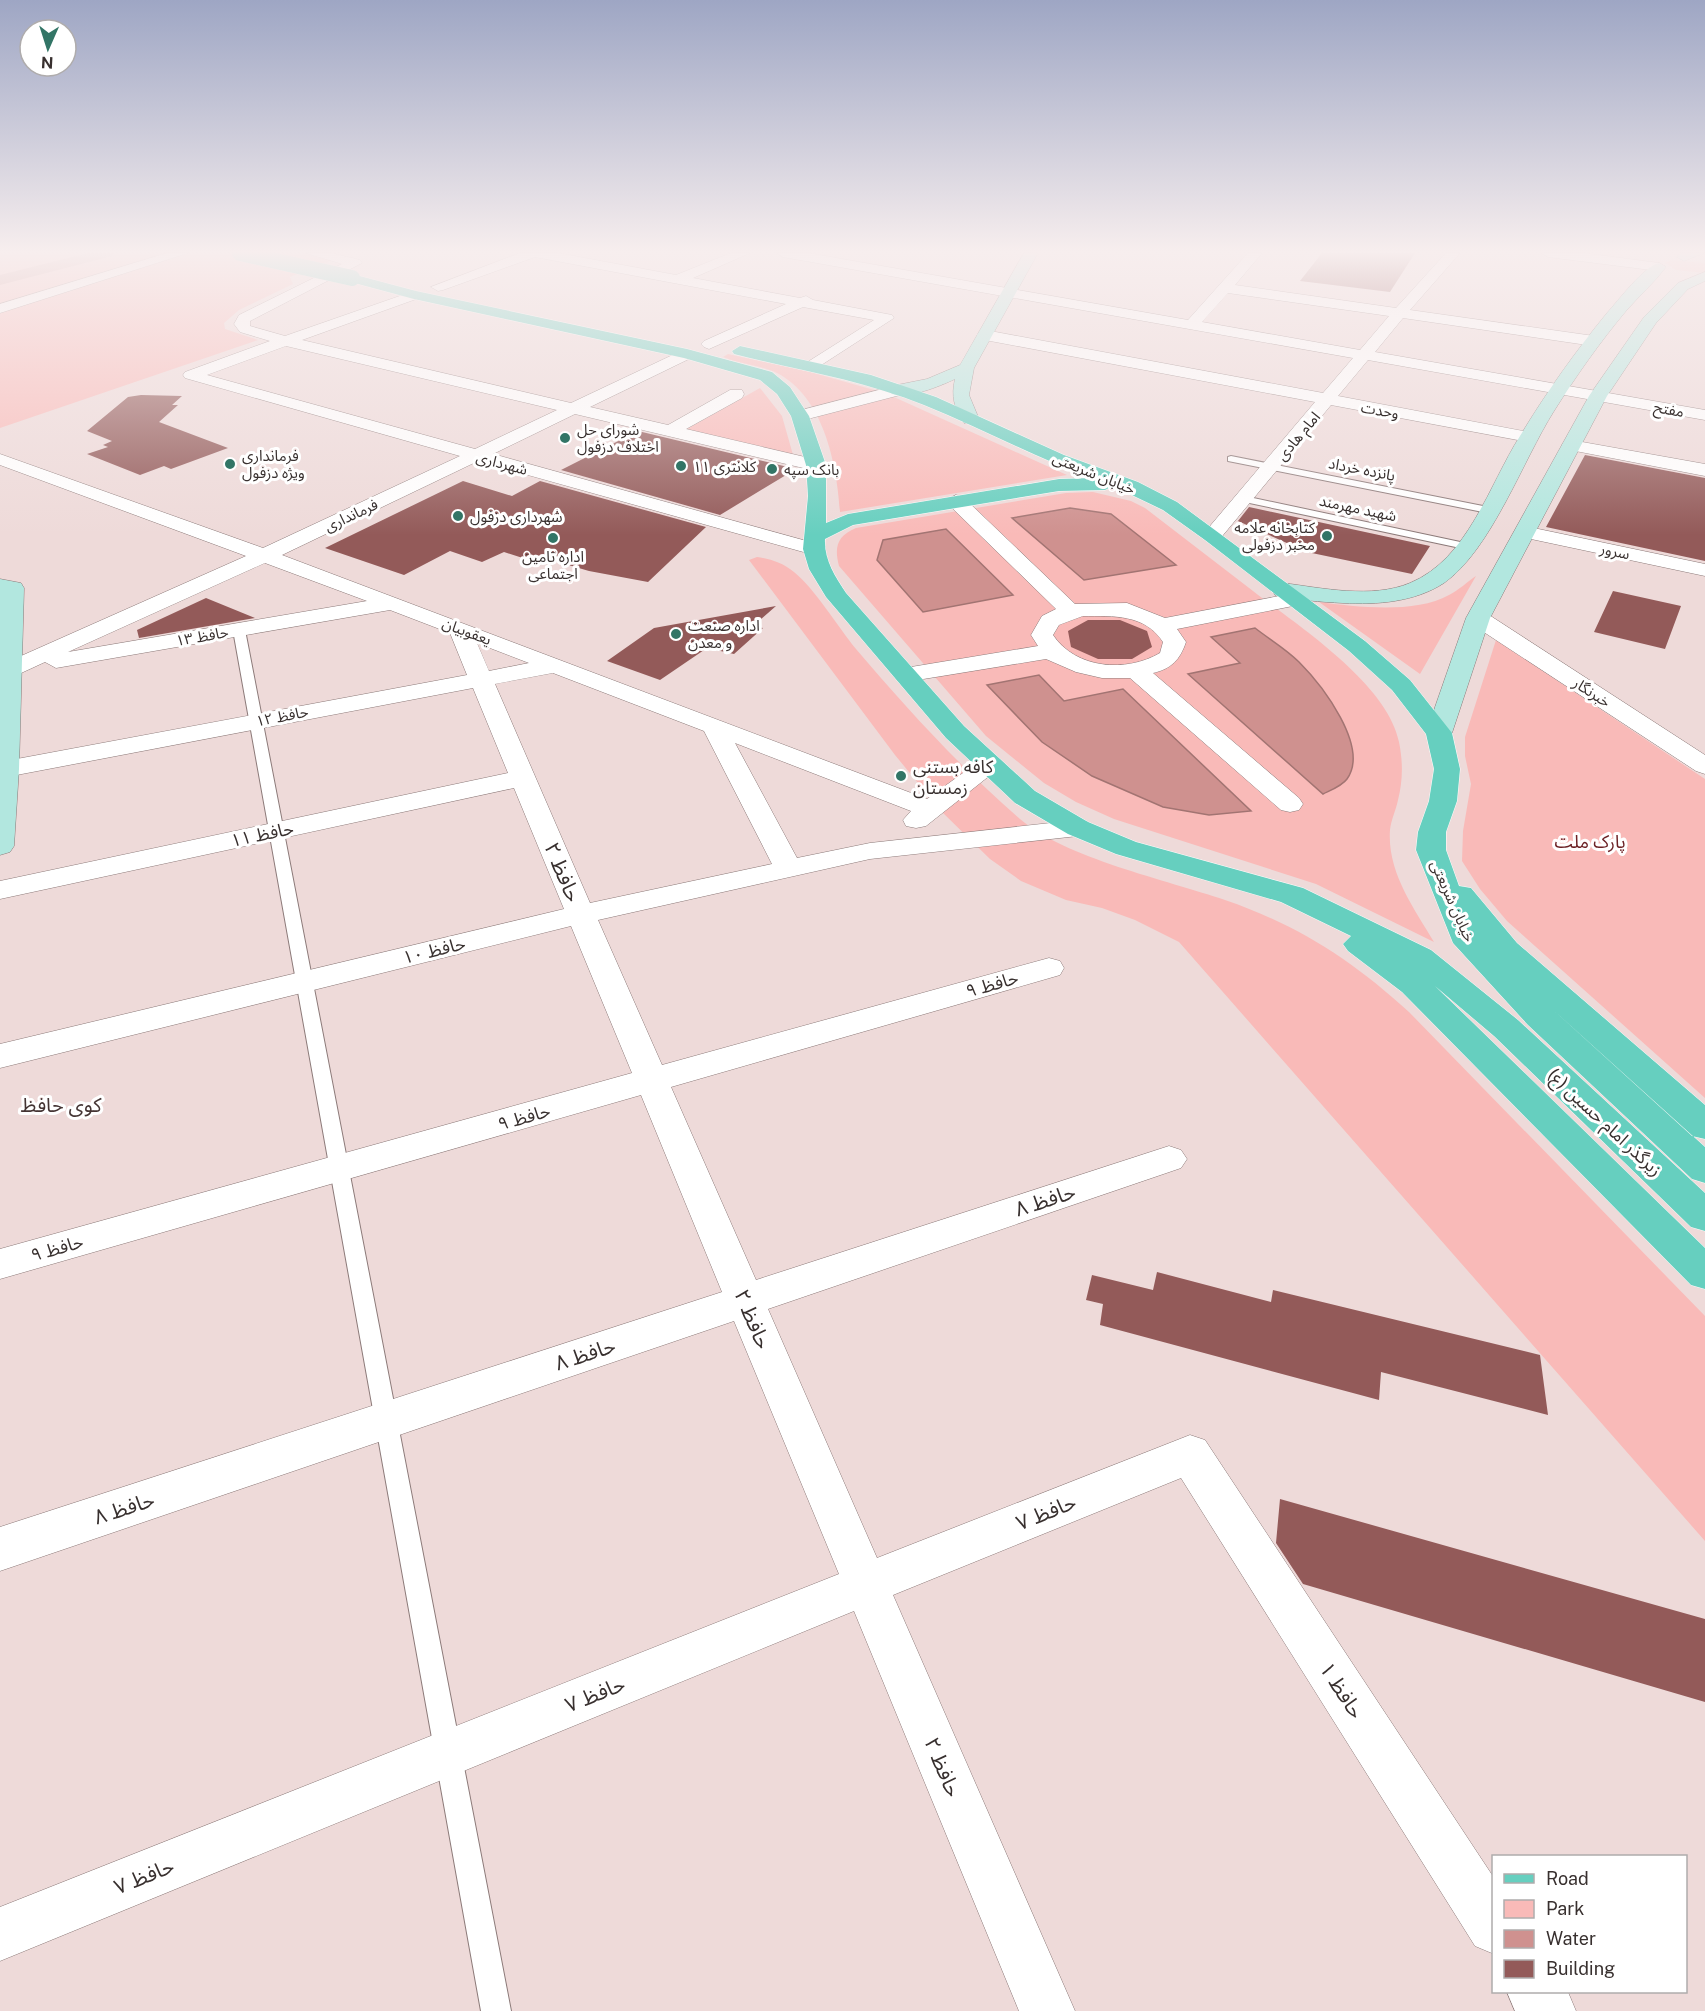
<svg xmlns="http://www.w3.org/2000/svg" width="1705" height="2011" viewBox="0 0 1705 2011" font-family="'Public Sans','Noto Sans Arabic',sans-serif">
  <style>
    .green { fill: #f9bab8 }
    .water { fill: #cf918f; stroke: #a27472; stroke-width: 1.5 }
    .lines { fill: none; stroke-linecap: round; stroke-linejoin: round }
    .canal { fill: #cf918f; fill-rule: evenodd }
    .building { fill: #935a59 }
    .lane-casing { stroke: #8c7a79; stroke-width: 2 }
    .street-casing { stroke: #8c7a79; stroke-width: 1 }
    .secondary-casing { stroke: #8c7a79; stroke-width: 1 }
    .primary-casing { stroke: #fff; stroke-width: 1 }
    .lane { fill: #fff; fill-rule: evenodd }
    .street { fill: #fff; fill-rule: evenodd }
    .secondary { fill: #b2e7df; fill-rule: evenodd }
    .primary { fill: #66cfbf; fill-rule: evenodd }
    .primary-bridge-casing { stroke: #fff; stroke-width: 16; stroke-linecap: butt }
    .primary-bridge { stroke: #66cfbf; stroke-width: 16 }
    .poi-dot { fill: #327566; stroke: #fff; stroke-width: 2 }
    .labels { text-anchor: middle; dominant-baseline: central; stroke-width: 6; stroke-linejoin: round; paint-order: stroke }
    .far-street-label { font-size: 15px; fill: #38302f; stroke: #fff }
    .far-poi-label { font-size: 15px; fill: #38302f; stroke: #fff; text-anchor: start }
    .poi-label { font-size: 18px; fill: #38302f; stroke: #fff; text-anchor: start }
    .street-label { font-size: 18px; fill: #38302f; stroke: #fff }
    .park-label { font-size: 18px; fill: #6c2125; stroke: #fff }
    .neighbourhood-label { font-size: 20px; fill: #443433; stroke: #fff }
    .near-street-label { font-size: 21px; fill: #38302f; stroke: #fff }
  </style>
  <rect width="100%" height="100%" fill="#eedad9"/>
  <path class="green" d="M0,253H337L345,255L290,277L293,284L239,310L224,323L225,329L258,340L0,428Z
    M1671,260L1705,263V273L1676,270L1665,263Z
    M728,354L810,372L885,393L1067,475L840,512C837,465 824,397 777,373C760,365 740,364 723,357Z
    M760,388L782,416L793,455L685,430Z
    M1093,492L1131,501L1145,508C1181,536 1217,563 1253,591C1298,626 1387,683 1399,742C1403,762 1403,780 1398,800C1396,810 1391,820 1390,830C1387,872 1414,908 1434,942L1316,884L1114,819L1076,802L1044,783L986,736L839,566C834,547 837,536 856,528L1066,493Z
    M757,557C771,559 783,563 794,572C815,589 838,627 856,649C907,709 960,767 1020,819C1065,858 1167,880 1225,900C1298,925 1352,960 1409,1012L1705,1316V1541L1179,942L1135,920L1102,908L1066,900L1021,881L990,859L941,811L895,755L749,560Z
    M1476,576L1420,674L1319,602C1357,607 1415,614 1449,595C1459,590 1467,582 1476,576Z
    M1496,640L1705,779V1098L1507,921L1480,889L1462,861L1463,831L1471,784L1465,756V737Z"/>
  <path class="water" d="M1070,508L1111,514L1176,565L1084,580L1012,518Z
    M946,529L1013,595L923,612L877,560L883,540Z
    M1255,628C1269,639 1286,649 1299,662C1322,685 1370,747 1347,779C1342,786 1331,790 1323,794L1188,674L1240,663L1211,637Z
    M1039,675L1064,701L1123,689L1251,811L1209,815L1163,807L1092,776L1042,742L987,685Z"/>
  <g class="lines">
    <path class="canal" d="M88,253H114L112,256L0,285V275Z"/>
  </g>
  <path class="building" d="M1322,253H1415L1390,292L1300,281Z
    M141,395L182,396L172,405H178L159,422L228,448L171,469L164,466L140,475L87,454L108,447L103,445L112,441L87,431L128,397Z
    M638,431L796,469L720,515L561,470Z
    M1585,455L1705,478V561L1546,527Z
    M463,481L512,496L540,481L706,527L648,582L589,571L541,557L532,561L504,552L482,562L450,551L404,575L325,548Z
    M1249,507L1430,546L1412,574L1307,552L1238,521Z
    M1613,591L1681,606L1665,649L1594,632Z
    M206,598L255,618L139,638L137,630Z
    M776,606L753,626L763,628L734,654L707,648L660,680L607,661L654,628Z
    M1088,620H1120L1147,631L1152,647L1132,659H1098L1071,647L1068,631Z
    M1157,1272L1271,1302L1273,1290L1540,1355L1548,1415L1381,1372L1379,1400L1100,1325L1103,1304L1086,1300L1092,1275L1153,1290Z
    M1280,1499L1705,1619V1702L1303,1584L1276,1543Z"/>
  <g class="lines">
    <g class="lane-casing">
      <path id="lane" d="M1231,456L1488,507L1493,510L1488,513L1228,461V457Z
        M1244,496L1465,543L1470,546L1465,549L1240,501V497Z
        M239,626L245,630L511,2011H481L233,630Z"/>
    </g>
    <g class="street-casing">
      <path id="street" d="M167,253H188L0,313V304Z
        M306,253H331L360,260L362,263L250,321V326L285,336L414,291L419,292V298L302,340L571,403L681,351H693L695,354L693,357L590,407L668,425L730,390H742L744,394L742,398L686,429L822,461L825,465L822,469L816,471L575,414L493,454L821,545L824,549L821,553H807L478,461L282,555L927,799L981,760L990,757L999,760L1003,765L926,826L916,828L906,826L903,820L911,811L735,743L797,858L870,843L1078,820L1088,822L1092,828L1088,834L1078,836L870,859L598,920L662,1065L1049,958L1060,961L1064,968L1060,975L671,1087L756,1280L1169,1146L1181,1150L1187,1159L1181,1168L768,1309L877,1558L1190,1435L1205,1440L1494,1878V1954L1475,1946L1181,1478L893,1595L1075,2011H1019L854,1611L0,1961V1907L839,1574L734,1321L0,1571V1527L722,1292L641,1095L0,1279V1249L632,1073L571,926L0,1068V1044L564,909L514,788L0,899V881L508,773L473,688L6,777L0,775V763L6,761L467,675L450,633L390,610L56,668L45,662L19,674H3L0,670L3,664L246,556L0,465V454L263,548L460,456L185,378L183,375L185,372L270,341L240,332L234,324L239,315L342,264ZM286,346L557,410L475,449L207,375ZM265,563L367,601L68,652ZM477,643L529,663L489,671ZM553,673L704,731L772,864L590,903L495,684Z
        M520,253H558L676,275L731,253H750L693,278L800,298L806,296L813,300L892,315L894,318L812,371L804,366L806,363L874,320L803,307L709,349L704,347L701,344L704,341L786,304L535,257L443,290L438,291L431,287Z
        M777,253H808L1188,320L1248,253H1262L1235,285L1396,308L1446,253H1460L1410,310L1594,336L1602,341L1594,346L1403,318L1375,352L1705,410V420L1368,360L1338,396L1528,432L1537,437L1528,442L1331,405L1219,540H1205L1202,536L1205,532L1315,402L985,340L980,338L977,335L980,332L985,330L1323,393L1353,358L783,257ZM1228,293L1389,316L1360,350L1202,322Z
        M1542,253H1583L1659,263L1666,267L1659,271L1548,257Z
        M898,385L906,390L904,394L800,421L791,416L794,412Z
        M1571,440L1705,464V476L1565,449L1562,445L1565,441Z
        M956,495L963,497L1075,604L1127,603L1165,618L1295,593L1303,594L1306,599L1303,604L1177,629L1186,642C1180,660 1171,669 1153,673L1299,798L1303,804L1299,810L1290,812L1281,810L1130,678H1102L1076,672L1046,659L905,682L897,680L893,675L897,670L905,668L1038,646L1031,635L1042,616L1056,609L949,505L946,501ZM1083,616C1114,616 1145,614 1163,642L1160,653C1126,673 1076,669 1053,635L1059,625Z
        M1524,526L1705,564V576L1517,536L1514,532L1517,528Z
        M1478,611L1486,613L1705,755V774L1696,771L1470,623L1467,618L1470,613Z
        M1507,1992H1568L1576,2011H1515Z"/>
    </g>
    <g class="secondary-casing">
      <path id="secondary" d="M1024,253H1038L974,368L969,395L979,419L976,423H964C954,408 951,396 955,379C938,387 911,398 892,394L889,390L892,386L927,379L960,365Z
        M1681,253H1704L1684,261L1677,257Z
        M1659,263L1666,267C1654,283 1639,296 1626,311C1600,342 1576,376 1554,411C1523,460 1491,550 1444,583C1415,602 1377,605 1343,603C1321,602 1297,600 1275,595L1272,590L1275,585L1283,583C1322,588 1372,599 1410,583C1468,559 1489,485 1520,436C1546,393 1575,352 1607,313C1618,301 1644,266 1659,263Z
        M1705,272V281L1688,289L1656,323L1607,396L1490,618L1452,733L1448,739L1439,741L1430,739L1426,733L1466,618L1589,396L1644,317L1678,283Z
        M0,579L21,583L24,588L19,769L14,846L10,852L0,855Z"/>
    </g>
    <g class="primary-casing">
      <path id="primary" d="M352,274L416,291L687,349L772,372L790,387L809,416L826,465V523L848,514L1059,479L1092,478C1034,457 981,428 924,405C863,380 798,370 734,354L732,351L740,346L871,375L936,397L1064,455L1138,482L1177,502L1365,641L1410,680L1452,733L1460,769L1457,801L1446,832V850L1459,886L1471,888L1517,943L1705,1105V1139L1692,1136L1550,1007L1705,1147V1183L1692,1179L1528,1025L1453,943L1416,850L1418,832L1429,801L1434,769L1426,734L1392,690L1349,651L1205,540L1163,510L1113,486L1105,490L1059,491L853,525L825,539C824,560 835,576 846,593L964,726L1035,791L1088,822L1136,842L1303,888L1431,950L1518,1020L1705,1193V1231L1691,1227L1494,1036L1435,986L1705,1248V1289L1691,1285L1402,992L1348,951L1343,944L1351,936L1281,902L1116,854L1068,834L1015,803L946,738L826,597L809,569L803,549L808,496L806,465L791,416L777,394L760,380L684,358L414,299L347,281L345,278L347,275Z"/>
    </g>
    <use href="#lane" class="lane"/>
    <use href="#street" class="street"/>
    <use href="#secondary" class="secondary"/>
    <use href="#primary" class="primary"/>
    <g class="primary-bridge-casing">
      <path id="primary-bridge" d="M240,253L352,278"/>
    </g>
    <use href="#primary-bridge" class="primary-bridge"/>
  </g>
  <linearGradient id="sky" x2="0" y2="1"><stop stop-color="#9ea6c4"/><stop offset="0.47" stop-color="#f7eeee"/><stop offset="1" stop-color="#f7eeee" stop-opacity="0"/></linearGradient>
  <rect width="1705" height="535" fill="url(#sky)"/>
  <g class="poi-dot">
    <circle cx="565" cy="438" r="6"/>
    <circle cx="230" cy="464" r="6"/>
    <circle cx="681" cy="466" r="6"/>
    <circle cx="772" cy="469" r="6"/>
    <circle cx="458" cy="516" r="6"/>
    <circle cx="1327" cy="536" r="6"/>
    <circle cx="553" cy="538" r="6"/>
    <circle cx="676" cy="634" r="6"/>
    <circle cx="901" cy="776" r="6"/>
  </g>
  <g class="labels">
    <g class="far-street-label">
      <text transform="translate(1669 409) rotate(10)">مفتح</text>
      <text transform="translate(1380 410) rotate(10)">وحدت</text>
      <text transform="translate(1298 436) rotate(-50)">امام هادی</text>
      <text transform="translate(502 463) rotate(15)">شهرداری</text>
      <text transform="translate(1362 469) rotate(11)">پانزده خرداد</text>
      <text transform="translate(1094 473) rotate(22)">خیابان شریعتی</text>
      <text transform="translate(1358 508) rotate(12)">شهید مهرمند</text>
      <text transform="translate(351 515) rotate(-25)">فرمانداری</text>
      <text transform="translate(1615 551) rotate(12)">سرور</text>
      <text transform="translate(467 631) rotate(21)">یعقوبیان</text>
      <text transform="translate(202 636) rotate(-10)">حافظ ۱۳</text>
      <text transform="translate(1592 692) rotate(33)">خبرنگار</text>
      <text transform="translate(282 716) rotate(-11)">حافظ ۱۲</text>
      <text transform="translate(1453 901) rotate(66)">خیابان شریعتی</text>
    </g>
    <g class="far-poi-label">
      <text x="577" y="429">شورای حل<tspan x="577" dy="17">اختلاف دزفول</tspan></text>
      <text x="242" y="455">فرمانداری<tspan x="242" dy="17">ویژه دزفول</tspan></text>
      <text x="693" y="466">کلانتری ۱۱</text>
      <text x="784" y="469">بانک سپه</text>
      <text x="470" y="516">شهرداری دزفول</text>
      <text x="1315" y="527" text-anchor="end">کتابخانه علامه<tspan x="1315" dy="17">مخبر دزفولی</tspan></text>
      <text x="553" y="556" text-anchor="middle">اداره تامین<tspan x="553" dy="17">اجتماعی</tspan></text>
      <text x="688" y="625">اداره صنعت<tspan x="688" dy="17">و معدن</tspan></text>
    </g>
    <g class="poi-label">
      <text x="913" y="766">کافه بستنی<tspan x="913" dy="21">زمستان</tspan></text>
    </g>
    <g class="street-label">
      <text transform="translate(262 834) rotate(-12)">حافظ ۱۱</text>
      <text transform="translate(434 950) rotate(-14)">حافظ ۱۰</text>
      <text transform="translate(992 984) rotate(-16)">حافظ ۹</text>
      <text transform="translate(524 1117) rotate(-16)">حافظ ۹</text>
      <text transform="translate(1605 1122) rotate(43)">زیرگذر امام حسین (ع)</text>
      <text transform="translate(57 1248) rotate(-16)">حافظ ۹</text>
    </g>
    <g class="park-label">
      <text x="1590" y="841">پارک ملت</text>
    </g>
    <g class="neighbourhood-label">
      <text x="61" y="1105">کوی حافظ</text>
    </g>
    <g class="near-street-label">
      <text transform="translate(563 872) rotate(67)">حافظ ۲</text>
      <text transform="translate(1045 1200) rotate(-18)">حافظ ۸</text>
      <text transform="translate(753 1319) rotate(67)">حافظ ۲</text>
      <text transform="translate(585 1354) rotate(-18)">حافظ ۸</text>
      <text transform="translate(124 1508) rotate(-18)">حافظ ۸</text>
      <text transform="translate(1046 1512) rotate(-22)">حافظ ۷</text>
      <text transform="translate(1342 1690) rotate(57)">حافظ ۱</text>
      <text transform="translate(595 1694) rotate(-22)">حافظ ۷</text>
      <text transform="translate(943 1767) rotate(67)">حافظ ۲</text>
      <text transform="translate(144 1876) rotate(-22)">حافظ ۷</text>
    </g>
  </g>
  <rect x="1492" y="1855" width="195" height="138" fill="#ffffff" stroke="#afacac" stroke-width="1.5"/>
  <rect x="1504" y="1874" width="30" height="9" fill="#66cfbf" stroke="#afacac" stroke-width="1.5"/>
  <text x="1546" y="1885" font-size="18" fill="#38302f">Road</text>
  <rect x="1504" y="1900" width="30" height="18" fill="#f9bab8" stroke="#afacac" stroke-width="1.5"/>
  <text x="1546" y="1915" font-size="18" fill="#38302f">Park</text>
  <rect x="1504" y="1930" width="30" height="18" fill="#cf918f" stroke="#afacac" stroke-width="1.5"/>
  <text x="1546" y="1945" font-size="18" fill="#38302f">Water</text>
  <rect x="1504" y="1960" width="30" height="18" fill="#935a59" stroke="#afacac" stroke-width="1.5"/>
  <text x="1546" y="1975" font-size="18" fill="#38302f">Building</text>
  <g transform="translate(48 48) rotate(183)"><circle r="28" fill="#ffffff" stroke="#afacac" stroke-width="1.5"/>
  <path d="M0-4.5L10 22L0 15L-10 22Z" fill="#327566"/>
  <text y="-9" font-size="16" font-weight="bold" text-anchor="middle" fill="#38302f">N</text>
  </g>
</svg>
